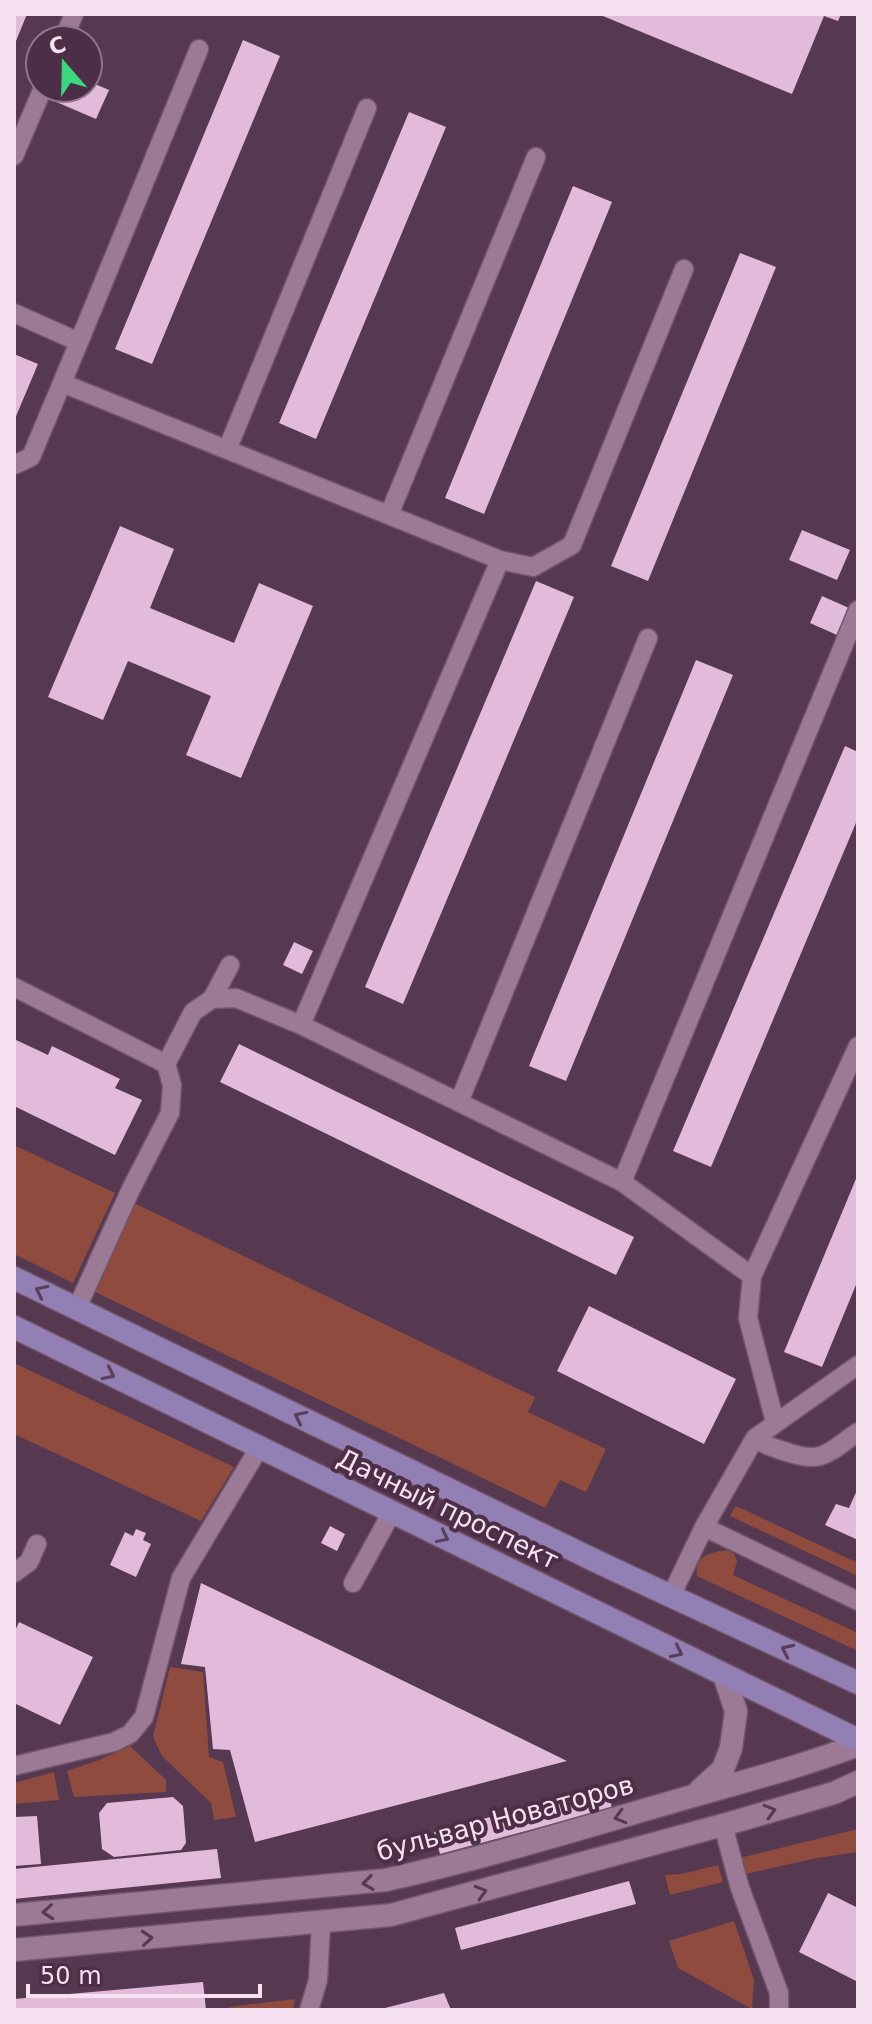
<svg xmlns="http://www.w3.org/2000/svg" width="872" height="2024" viewBox="0 0 872 2024" font-family="'DejaVu Sans',sans-serif">
  <style>
    .green { fill: #8f4c3e }
    .building { fill: #e1bbd9 }
    .lines { fill: none; stroke-linecap: round; stroke-linejoin: round }
    .service-casing { stroke: #70556b; stroke-width: 21 }
    .tertiary-casing { stroke: #70556b; stroke-width: 25 }
    .secondary-casing { stroke: #70556b; stroke-width: 25 }
    .service { stroke: #9c7994; stroke-width: 18 }
    .tertiary { stroke: #9c7994; stroke-width: 22 }
    .secondary { stroke: #9280b4; stroke-width: 22 }
    .oneway { stroke: #5a3e5c }
    .oneway2 { stroke: #583952 }
    .labels { text-anchor: middle; dominant-baseline: central; stroke-width: 8; stroke-linejoin: round; paint-order: stroke }
    .street-label { font-size: 26px; fill: #f5e1f0; stroke: #4c2e46 }
  </style>
  <rect width="100%" height="100%" fill="#573851"/>
  <path class="green" d="M14,1145L115,1193L73,1283L14,1254Z
    M134,1203L535,1397L528,1412L606,1449L586,1492L560,1480L545,1508L95,1292Z
    M14,1363L234,1467L201,1521L14,1434Z
    M736,1506L858,1563V1576L730,1516Z
    M727,1550L734,1554L737,1561L733,1575L858,1633V1651L697,1576C695,1555 710,1553 727,1550Z
    M170,1667L203,1672L209,1757L223,1762L236,1817L214,1820L211,1803L162,1756L153,1737Z
    M130,1746L166,1780V1792L74,1797L67,1771L99,1760Z
    M54,1772L59,1800L14,1804V1783Z
    M858,1829V1852L817,1858L740,1875L736,1859Z
    M718,1865L723,1882L670,1895L665,1875L682,1874Z
    M734,1921L754,1980L752,2009L678,1968L669,1941Z
    M295,1999L293,2010H229V2007Z"/>
  <path class="building" d="M14,14H27L14,46Z
    M598,14H841L838,21L824,16L792,94Z
    M243,40L280,56L152,364L115,349Z
    M88,81L109,90L96,119L40,95L43,88H88Z
    M409,112L446,127L316,439L279,423Z
    M573,186L612,202L484,514L445,498Z
    M740,253L776,267L648,581L611,566Z
    M14,354L38,364L14,421Z
    M120,526L174,549L150,608L234,643L259,583L313,606L241,778L186,755L211,696L128,661L103,720L48,697Z
    M802,530L850,550L837,580L789,560Z
    M536,581L574,597L403,1004L365,987Z
    M822,596L849,608L837,635L810,623Z
    M696,660L733,675L566,1081L529,1066Z
    M845,746L858,752V818L711,1167L673,1151Z
    M294,942L313,951L302,974L283,965Z
    M14,1039L48,1055L52,1046L120,1079L115,1088L142,1100L115,1155L14,1106Z
    M239,1044L634,1237L616,1275L220,1082Z
    M858,1174V1280L822,1367L784,1352Z
    M589,1306L736,1379L704,1444L557,1371Z
    M858,1488V1540L825,1525L836,1504L849,1508Z
    M330,1526L345,1534L337,1551L321,1543Z
    M136,1529L146,1533L143,1540L151,1544L136,1577L110,1565L125,1532L133,1536Z
    M201,1583L369,1664L567,1761L255,1842L230,1750L213,1749L205,1667L181,1664Z
    M19,1622L93,1657L60,1725L14,1703V1633Z
    M606,1786L612,1808L440,1854L434,1832Z
    M173,1797L183,1806L186,1843L181,1850L114,1857L102,1849L99,1813L107,1803Z
    M37,1816L41,1864L14,1866V1817Z
    M217,1849L221,1878L14,1899V1869Z
    M629,1881L636,1904L461,1950L455,1928Z
    M828,1893L858,1908V1982L799,1952Z
    M203,1982L206,2010H14V1999Z
    M444,1993L451,2010H381V2009Z"/>
  <g class="lines">
    <g class="service-casing">
      <path id="service" d="M63,40L74,14
        M14,156L43,88
        M14,313L79,342L62,383L500,560L301,1025
        M79,342L199,49
        M227,450L367,108
        M14,465L31,457L62,383
        M389,515L536,157
        M500,560L533,567L572,545L684,269
        M14,987L166,1064
        M212,999L230,965
        M459,1102L648,638
        M622,1182L858,610
        M77,1308L131,1189L170,1113L172,1085L166,1064L193,1012L212,999L236,998L301,1025L622,1182L752,1276
        M775,1422L748,1318L752,1276L858,1046
        M755,1438C766,1446 777,1449 790,1453C824,1464 830,1451 858,1432
        M704,1527L858,1601
        M14,1573L29,1562L37,1544
        M353,1583L392,1512
        M671,1596L704,1527L755,1438L858,1365
        M14,1766L114,1742L130,1734L144,1717L181,1578L259,1448
        M723,1825L740,1888L779,1993V2010
        M309,2010L318,1980L321,1923"/>
    </g>
    <g class="tertiary-casing">
      <path id="tertiary" d="M699,1791L723,1769L731,1748L736,1711L724,1675
        M14,1915L386,1880C480,1859 572,1831 665,1804C729,1785 795,1769 858,1745
        M14,1950L391,1915L723,1825L834,1793L858,1782"/>
    </g>
    <g class="secondary-casing">
      <path id="secondary" d="M14,1278L600,1563L858,1683
        M14,1327L858,1740"/>
    </g>
    <use href="#service" class="service"/>
    <use href="#tertiary" class="tertiary"/>
    <use href="#secondary" class="secondary"/>
  </g>
  <defs><path id="oneway-chevron" d="M-2-3.5L2.5 0L-2 3.5" fill="none" stroke-width="1.6" stroke-linecap="round" stroke-linejoin="round" transform="scale(2)"/></defs>
  <g class="oneway">
    <use href="#oneway-chevron" transform="translate(41 1291) rotate(-154)"/>
    <use href="#oneway-chevron" transform="translate(109 1374) rotate(26)"/>
    <use href="#oneway-chevron" transform="translate(300 1417) rotate(-154)"/>
    <use href="#oneway-chevron" transform="translate(443 1537) rotate(26)"/>
    <use href="#oneway-chevron" transform="translate(787 1650) rotate(-155)"/>
    <use href="#oneway-chevron" transform="translate(677 1652) rotate(26)"/>
  </g>
  <g class="oneway2">
    <use href="#oneway-chevron" transform="translate(770 1811) rotate(-16)"/>
    <use href="#oneway-chevron" transform="translate(620 1817) rotate(164)"/>
    <use href="#oneway-chevron" transform="translate(368 1883) rotate(172)"/>
    <use href="#oneway-chevron" transform="translate(481 1892) rotate(-16)"/>
    <use href="#oneway-chevron" transform="translate(48 1912) rotate(175)"/>
    <use href="#oneway-chevron" transform="translate(147 1938) rotate(-5)"/>
  </g>
  <g class="labels">
    <g class="street-label">
      <text transform="translate(448 1509) rotate(26)">Дачный проспект</text>
      <text transform="translate(505 1818) rotate(-15)">бульвар Новаторов</text>
    </g>
  </g>
  <rect width="872" height="2024" fill="none" stroke="#f5e1f0" stroke-width="32"/>
  <g transform="translate(64 64) rotate(340)"><circle r="38" fill="#4c2e46" stroke="#90768a" stroke-width="2"/>
  <path d="M0-6L14 30L0 20L-14 30Z" fill="#3ad77f"/>
  <text y="-12" font-size="22" font-weight="bold" text-anchor="middle" fill="#f5e1f0">С</text>
  </g>
  <path d="M28 1984v12h232v-12" fill="none" stroke="#f5e1f0" stroke-width="4"/>
  <text x="40" y="1984" font-size="24" fill="#f5e1f0" stroke="#4c2e46" stroke-width="6" paint-order="stroke">50 m</text>
</svg>
